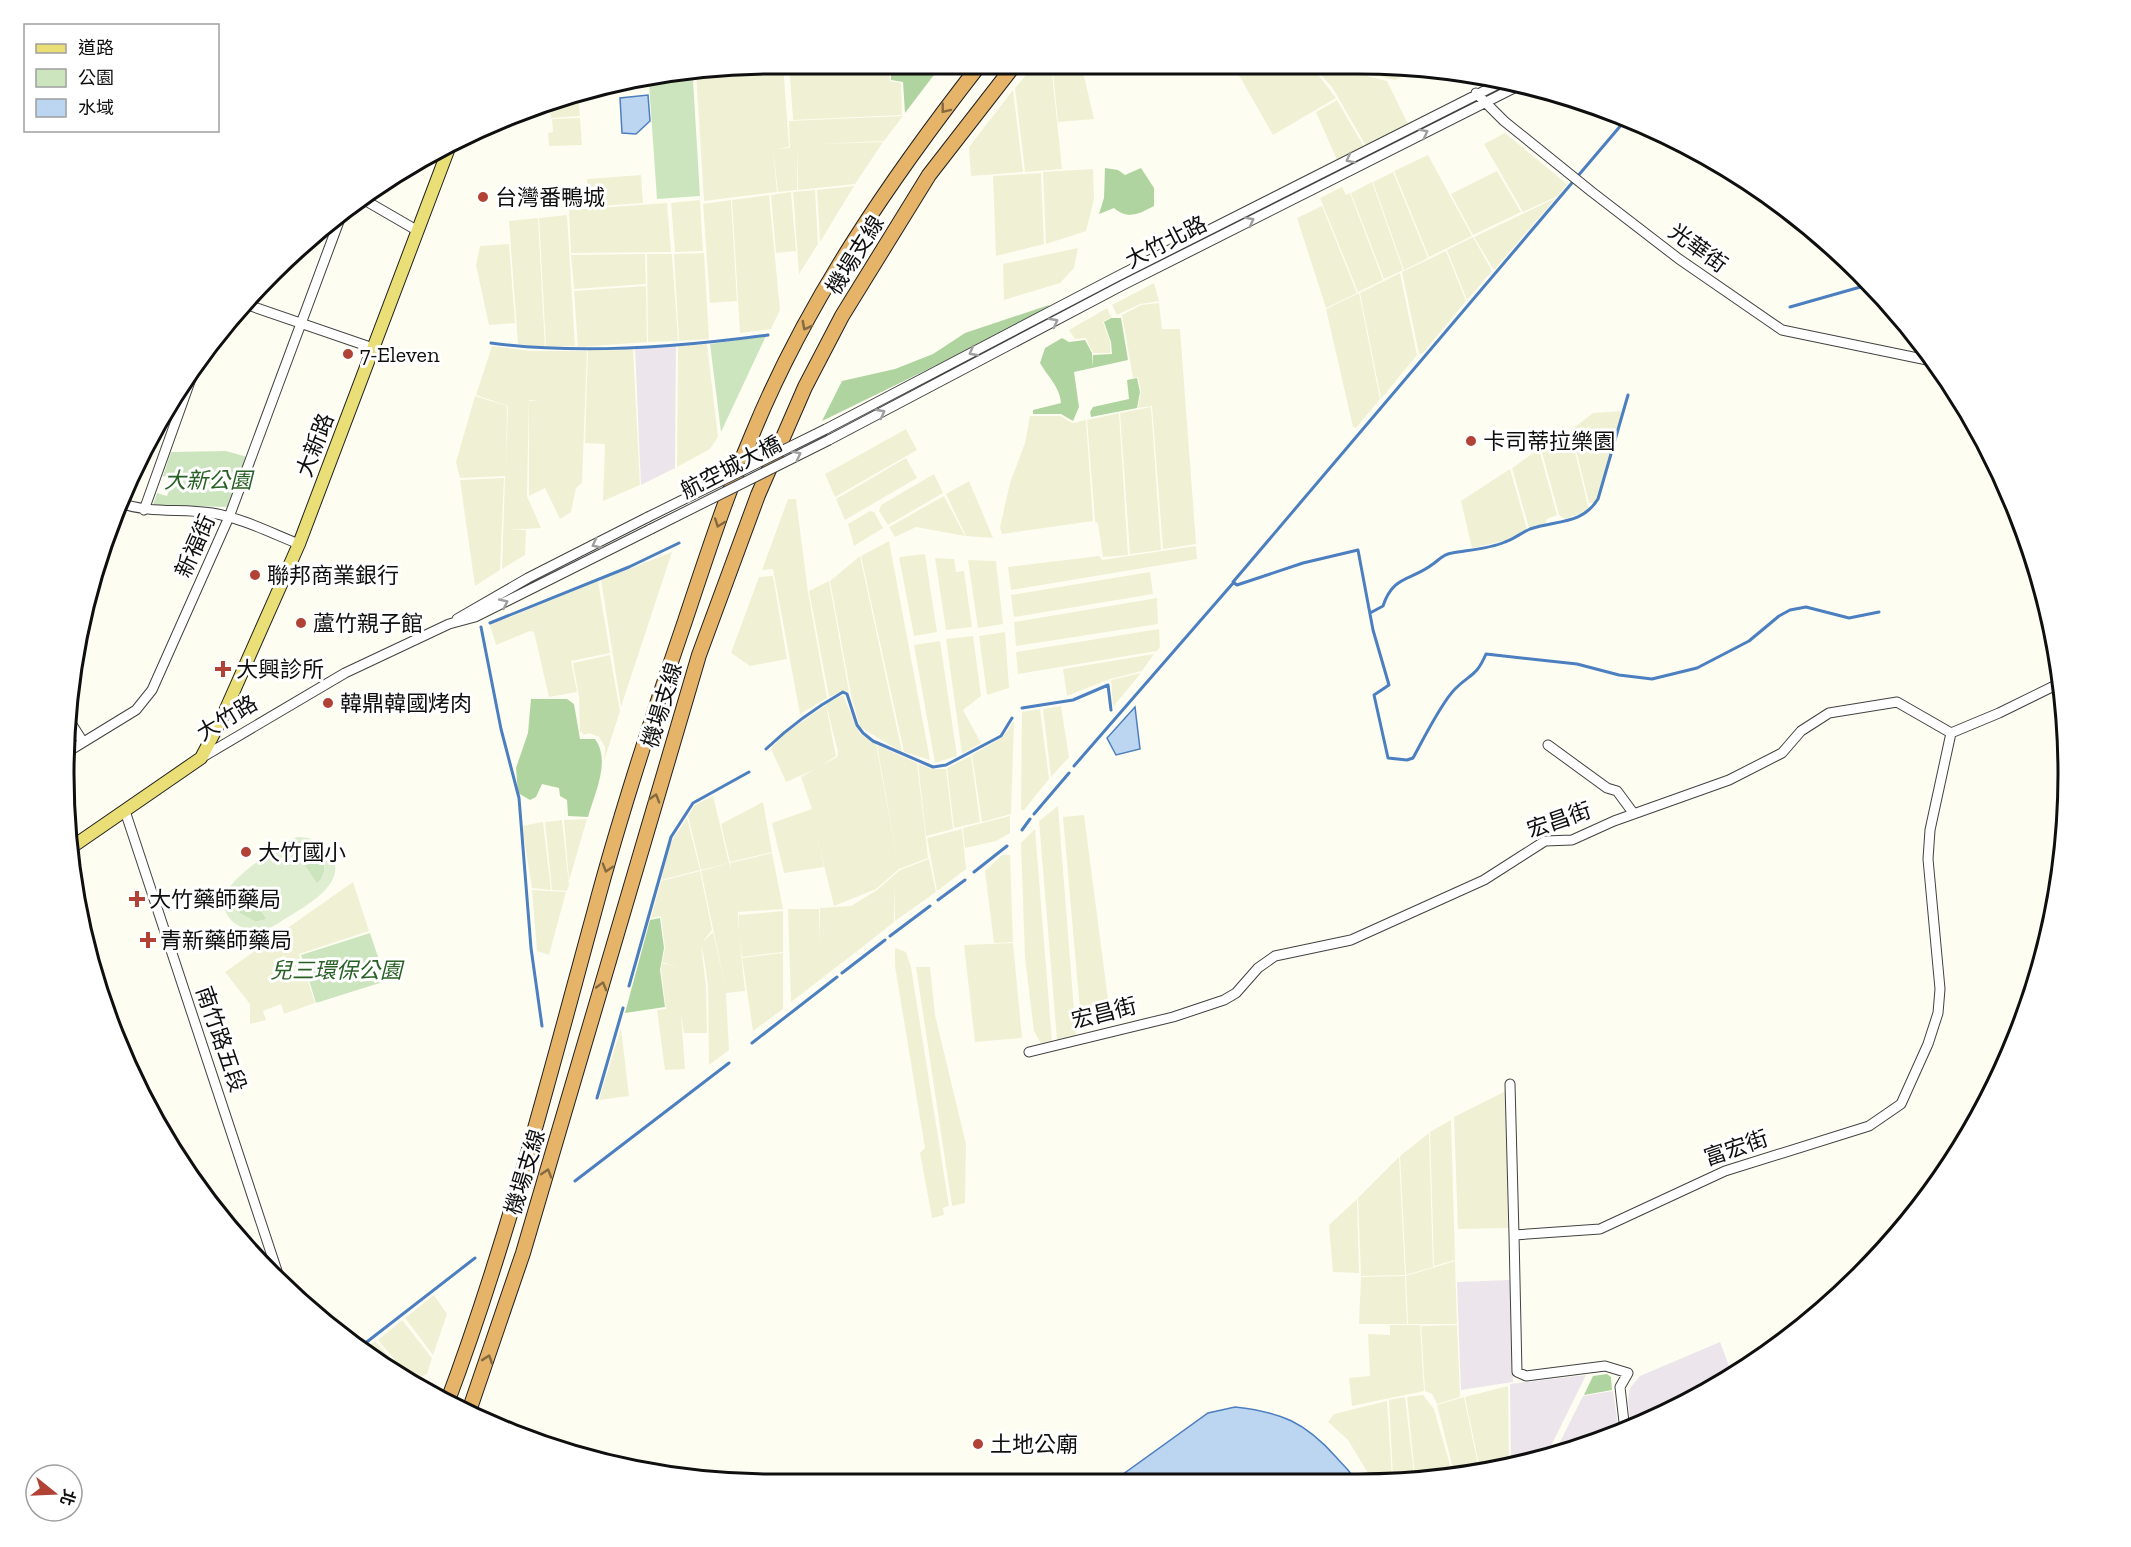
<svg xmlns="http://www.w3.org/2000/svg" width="2131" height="1547" viewBox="0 0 2131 1547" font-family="'Zilla Slab','Noto Sans TC',serif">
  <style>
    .industrial { fill: #ece5ec }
    .farmland { fill: #f0f1d4 }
    .green { fill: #cde5bf }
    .forest { fill: #b0d4a0 }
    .pitch { fill: #dfedd0; fill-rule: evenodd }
    .water { fill: #bcd5f0; stroke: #4b7fbf; stroke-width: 1.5 }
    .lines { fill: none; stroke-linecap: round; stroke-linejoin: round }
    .stream { stroke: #4b7fbf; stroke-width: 3 }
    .minor-casing { stroke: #424242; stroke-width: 11 }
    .major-casing { stroke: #202020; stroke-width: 14 }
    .highway-casing { stroke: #202020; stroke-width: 16 }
    .minor { stroke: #fff; stroke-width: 9 }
    .major { stroke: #eadf76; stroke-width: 12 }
    .highway { stroke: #e5b469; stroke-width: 14 }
    .minor-bridge-casing { stroke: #424242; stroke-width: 11; stroke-linecap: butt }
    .minor-bridge { stroke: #fff; stroke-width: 9 }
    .oneway { stroke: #856a40 }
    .oneway2 { stroke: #9f9f9f }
    .poi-dot { fill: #b14235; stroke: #fff; stroke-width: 2 }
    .labels { text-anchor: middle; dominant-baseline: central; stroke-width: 6; stroke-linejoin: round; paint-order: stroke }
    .poi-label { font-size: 22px; fill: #0f0f0f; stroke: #fff; text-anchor: start }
    .street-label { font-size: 22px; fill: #0f0f0f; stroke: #fff }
    .park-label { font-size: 22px; font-style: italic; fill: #296026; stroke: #fff }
    .rim { fill: none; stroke: #0f0f0f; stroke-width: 3 }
  </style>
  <rect width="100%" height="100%" fill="#fefdf2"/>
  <path class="industrial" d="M676,346L675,468L641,485L635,348Z
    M1510,1280L1513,1382L1461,1390L1457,1282Z
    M1720,1342L1731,1371L1707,1379V1392L1631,1429L1628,1400L1630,1388L1640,1376Z
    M1586,1375L1548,1452L1511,1462L1510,1384Z
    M1613,1391L1619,1433L1556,1450L1583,1396Z"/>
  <path class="farmland" d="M773,63H783L789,147L777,149L790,148L789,121L903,116L884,141L817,144L883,142L855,184L798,190L797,145V190L778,192L773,148L777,192L704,201L696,73Z
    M789,63H852L872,75L882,68L888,69L890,81L901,83L902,115L793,120Z
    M1036,63H1051L1062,169L1025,172L1015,88Z
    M1052,63H1081L1094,119L1058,122Z
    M1232,63L1326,65L1317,73L1336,98L1273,135Z
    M1323,63H1358L1405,68L1402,77L1395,80Z
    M1327,66L1387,81L1408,124L1366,146L1332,87L1319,73Z
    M1013,90L1023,172L971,176L969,147Z
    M578,92L580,116L551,118L550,102Z
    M1337,100L1364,147L1337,160L1316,112Z
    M580,118L582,145L549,146L548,133L553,132L552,119Z
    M1505,133L1567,184L1558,196L1523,212L1484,144Z
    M1428,155L1472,236L1429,257L1394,171Z
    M1093,169L1094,199L1086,231L1046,244L1043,172Z
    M1497,171L1521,212L1473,235L1451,194Z
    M1393,172L1428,258L1404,270L1373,182Z
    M1041,173L1044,244L996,256L993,176Z
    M641,175L643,203L570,208V199L587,198V179Z
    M1372,182L1403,270L1384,279L1351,193Z
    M854,186L820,242L817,190Z
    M1342,187L1346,195L1350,193L1383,280L1358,292L1320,198Z
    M815,190L818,244L799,274L793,192Z
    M791,192L796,251L776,253L771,195Z
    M769,195L780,310L771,329L740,333L732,200Z
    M1556,198L1494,270L1474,237Z
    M700,200L703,251L675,252L671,203Z
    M731,200L737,301L710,303L703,204Z
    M667,203L671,252L571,253L569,210Z
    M1322,206L1357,293L1326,308L1297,218Z
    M567,215L575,346L546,347L539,218Z
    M538,218L545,348L518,344L509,221Z
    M1473,237L1492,271L1467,300L1447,250Z
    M509,244L515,323L489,325L476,265L480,246Z
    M1078,248L1074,268L1060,283L1004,300L1003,264Z
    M1446,251L1466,301L1423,353L1419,354L1402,272Z
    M704,253L709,339L679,341L674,254Z
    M645,254L646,284L574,289L571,255Z
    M647,254H672L678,341L648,342Z
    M1400,273L1417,355L1381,399L1360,293Z
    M1154,283L1159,301L1140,304L1117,315L1112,305Z
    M646,286L647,342L578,347L574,291Z
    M1359,293L1380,399L1356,428L1353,427L1326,309Z
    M1159,303L1162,329H1180L1196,544L1163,549L1152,406L1138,408L1141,392L1138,377L1133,378L1122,315L1141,305Z
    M1107,308L1111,317L1103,322L1110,342V353H1093L1086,338L1075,339L1069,330Z
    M707,344L718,437L710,449L677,467L678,346Z
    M492,346L531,351H587L582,483L576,488L571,512L560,519L545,488L529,496V401H538L529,400L527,496L541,528L507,530H526L525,555L502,569L505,476L460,478L456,462L475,396L507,406L506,465L508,406L476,395Z
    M633,348L640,485L603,501L605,444L585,443L588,350Z
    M1151,407L1161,550L1130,554L1120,413Z
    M1623,411L1599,495L1595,503H1589L1571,430L1593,413Z
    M1119,413L1128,555L1103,557L1098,524L1095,521L1087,420Z
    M1030,416H1061L1072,423L1086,420L1093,521L1002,534L1000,527L1010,483L1025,443Z
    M906,429L917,450L835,497L825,474Z
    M1570,431L1589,510L1565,519L1559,515L1541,449Z
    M1539,449L1557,515L1547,519L1545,524L1529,528L1512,468Z
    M906,458L917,478L845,520L836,499Z
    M1510,469L1527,529L1504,541L1472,548L1461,501Z
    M934,474L943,493L888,525L879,511L881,505Z
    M504,478L500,570L475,586L460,480Z
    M969,481L993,538L966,536L946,494Z
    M944,496L965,536L916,527L895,537L889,527Z
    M788,499H796L808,592L827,698L800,714L773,569L762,570Z
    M870,511L874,512L883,528L854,546L848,524Z
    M889,541L930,760L904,752L861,556Z
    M1196,546L1197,559L1011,590L1008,567L1099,556L1102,560Z
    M672,552L621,707L601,580Z
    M925,554L937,632L914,636L899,557Z
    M860,556L902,752L860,727L851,695L830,581Z
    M935,558L954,559L956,572L964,571L972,627L946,630Z
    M968,560L996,561L1003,624L978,628Z
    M1150,572L1153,594L1014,617L1011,595Z
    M773,576L787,659L750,666L731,653L759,577Z
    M598,581L610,653L571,661L577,692L549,697L534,632L530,631L496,645L490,625Z
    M829,581L849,692L844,691L829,697L809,591Z
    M1157,598L1158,624L1016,646L1014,622Z
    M1159,629L1160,647L1157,651L1018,674L1016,652Z
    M1005,632L1009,688L987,695L979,636Z
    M973,636L981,696L963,710L981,743L962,754L946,639Z
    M940,641L957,756L935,763L914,645Z
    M1154,654L1142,671L1110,679L1067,696L1063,669Z
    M610,655L620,711L604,761L605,747L599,737L589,733L584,735L580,731L579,697L573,663Z
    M1141,673L1113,707L1111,680Z
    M843,695L860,734L876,744L899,869L876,889L834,906L816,833L824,867L784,873L772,823L812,809L801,777L837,757L838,752L826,704Z
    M826,705L836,756L818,768L786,782L771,749L783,735Z
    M1061,706L1069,757L1051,777L1043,709Z
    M1040,709L1049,779L1024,810H1021L1022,712Z
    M1014,721L1011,814L982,822L972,755L1003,737Z
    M877,745L917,763L928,858L899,869Z
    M971,756L980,822L954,828L947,768Z
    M918,764L932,769H946L953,829L926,836Z
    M713,796L729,863L701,870L688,816L695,805Z
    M763,802L772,852L730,862L721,824Z
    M1058,806L1076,1036L1057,1040L1039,821Z
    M1084,815L1109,1007L1080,1010L1063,817Z
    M1010,816V833L996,841L965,848L963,828Z
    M687,818L700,870L661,880L670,844Z
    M587,819L569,881L564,820Z
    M562,820L569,885L567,891L552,890L545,822Z
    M543,822L551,890L532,888L522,826Z
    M962,829L966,869L937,891L927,838Z
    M1035,829L1052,1042L1041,1044L1034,1031L1025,958L1021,843Z
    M772,853L783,909L738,912L739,932V915L783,911V952L742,957L739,934L745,991L726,993L729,1050L709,1065L708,986L704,958L701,945L706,986L707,1033H684L681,1015L685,1069L665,1070L657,1010L666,1009L661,970L662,963L677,967L662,962L665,948L661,916L651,918L661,881L700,871L712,930L702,943L713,932L725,986L701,871L729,863L731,870L730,863Z
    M1002,855H1010L1013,942L994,943L985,871Z
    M929,859L936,892L895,921L894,881V922L860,949L859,930L860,949L791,1002L788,909H819L820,945V908L851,906L877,890L900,870Z
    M353,882L369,931L299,954L315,1003L284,1014L281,1004L263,1011L266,1020L250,1024V1004L225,972Z
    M532,890L566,892L549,955L537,951Z
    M1013,943L1022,1038L975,1042L964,945Z
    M895,948L906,952L911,967L949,1206L943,1208L944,1215L932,1218L920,1153L925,1148L895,966Z
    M783,953V1009L753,1031L742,958Z
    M916,967H930L935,1015L966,1144L965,1203L952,1206Z
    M621,1028L629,1096L599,1100Z
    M1506,1091L1508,1228L1458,1229L1454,1117Z
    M1451,1120L1455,1260L1434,1266L1430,1132Z
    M1429,1133L1433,1267L1406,1275L1400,1156Z
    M1399,1157L1405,1275L1361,1276L1358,1198Z
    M1357,1199L1359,1273L1333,1272L1329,1225Z
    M1455,1261L1457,1324H1408L1406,1276Z
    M1405,1276L1407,1324H1359L1361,1277Z
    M434,1295L447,1314L433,1355L405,1318Z
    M402,1320L432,1358L427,1374L412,1381L378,1340Z
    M1390,1325H1420L1424,1391L1352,1406L1349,1378L1370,1376L1368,1334L1390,1335Z
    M1457,1325L1460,1397L1437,1404L1432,1394L1425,1391L1421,1326Z
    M375,1341L409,1380L363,1351Z
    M1508,1386L1509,1462L1480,1470L1465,1397Z
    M1423,1395L1434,1409L1452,1472L1415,1475L1407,1397Z
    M1405,1397L1414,1475L1393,1478L1389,1400Z
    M1464,1397L1479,1470L1455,1477L1437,1405Z
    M1387,1401L1392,1478H1371L1348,1440L1328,1422L1334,1414Z"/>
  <path class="green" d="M693,80L700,196L657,199L649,84Z
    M766,336L721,432L710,344Z
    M226,451L247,457L227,507L153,505L157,493L167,496L173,480L163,476L171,452Z
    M306,848C324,852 331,870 317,884L295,851Z
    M244,886L267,919L256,922L239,913L235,902Z
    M370,933L386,981L316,1003L301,955Z"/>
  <path class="forest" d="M891,63H943L905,113L903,82L891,80Z
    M1105,168L1118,170L1125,175L1141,168L1154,188V206C1139,214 1128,220 1114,208L1099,214L1104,198Z
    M1049,305L1047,311L822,421L842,381L895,369L933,354L965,333Z
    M1111,318H1121L1128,360L1074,372L1079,407L1073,421L1061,414H1033V410L1061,403C1060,387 1048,377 1040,363L1045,348L1062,338L1069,342L1085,340L1092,353V367L1093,355L1112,354L1111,342L1104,322Z
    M1137,378L1140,392L1137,408L1091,417L1090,412L1093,407L1129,399L1127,380Z
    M531,699H567L574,704L580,739H595C611,761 595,792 588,817L568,816L567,800L560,796L559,788L542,784L536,797L530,800L518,793L516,768L528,733Z
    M660,918L664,948L660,970L665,1007L625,1013L650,920Z
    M1607,1374L1611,1377L1612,1390L1584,1395L1593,1376Z"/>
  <path class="pitch" d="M297,837C310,837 321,841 329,852C354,884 299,909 277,924C252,941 212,921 228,890C236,874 280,845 297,837ZM306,848C324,852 331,870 317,883L295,851ZM244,887H245L267,919L256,922L239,913L235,902Z"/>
  <path class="water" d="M648,95L650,121L636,134L622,133L620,98Z
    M1135,707L1140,749L1116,755L1107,738Z
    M1235,1407C1281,1412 1305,1422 1336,1457C1342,1464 1349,1470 1354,1478L1115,1480L1208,1413Z"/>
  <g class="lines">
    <path class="stream" d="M1628,117L1233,582L1237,585L1303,563L1358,550L1373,630L1389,685L1374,695L1388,758L1407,760L1413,758C1423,740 1441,703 1455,689C1471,673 1476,677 1486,654L1577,664L1619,675L1652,679L1697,668L1749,641L1779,616L1790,610L1806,607L1849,618L1879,612
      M1790,307L1871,284
      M491,343C579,355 680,347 768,335
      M1370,613L1383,606C1393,575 1411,581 1433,564C1439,560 1443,554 1452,553C1469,550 1489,549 1505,542C1514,539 1521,533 1530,529C1556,520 1582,525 1598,499L1628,395
      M490,623L629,567L679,543
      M481,627L501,729L519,798L531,948L542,1026
      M1022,708L1073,700L1108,685L1111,710
      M766,749C789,727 815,708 843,692L847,694L857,725L863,733L873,741L933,767L946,765L1001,736L1012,718
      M1074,766L1234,582
      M1034,814L1069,773
      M1022,830L1030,819
      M974,872L1007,846
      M938,900L965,880
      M890,936L930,906
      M842,973L885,940
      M629,986L671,837L693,803L749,772
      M752,1043L837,977
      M597,1098L623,1008
      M575,1181L729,1063
      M359,1348L475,1258"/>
    <g class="minor-casing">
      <path id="minor" d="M1476,93L1504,121L1592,192L1679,259L1782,330L1932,361
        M361,198L418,231
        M242,303L373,348
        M826,429L1118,276L1506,80
        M829,440L1123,285L1522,84
        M120,503C151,514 180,508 212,513C242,518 271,533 299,544
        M144,510L192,376
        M457,619L528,578L648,517
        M69,720L83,742
        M1548,745L1607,788L1617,791L1634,814
        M69,751L136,710L152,690L229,517L341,216
        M201,758L345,673L449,624L475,617L651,529
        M125,811L280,1280
        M1029,1052L1173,1017L1224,1000L1236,993L1258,968L1275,956L1351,940L1484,880L1545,841L1572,840L1614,821L1729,780L1782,753L1801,731L1829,713L1897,702L1951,733L1999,713L2062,682
        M1510,1084L1514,1235
        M1625,1431L1620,1387L1628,1373L1605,1366L1526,1376L1517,1372L1514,1235L1600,1229L1725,1171L1869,1126L1901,1104L1928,1044L1938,1013L1940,989L1928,859L1930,830L1951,733"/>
    </g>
    <g class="major-casing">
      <path id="major" d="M69,849L201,758L221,720L299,544L452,140"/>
    </g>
    <g class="highway-casing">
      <path id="highway" d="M447,1403C507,1243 549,1078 594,913C620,815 652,717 685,621C706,558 726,496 752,435C807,300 892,177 981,63
        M468,1414L523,1253L699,655L758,495L805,387L842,316L929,175L1016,63"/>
    </g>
    <use href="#minor" class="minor"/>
    <use href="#major" class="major"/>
    <use href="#highway" class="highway"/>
    <g class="minor-bridge-casing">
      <path id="minor-bridge" d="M648,517L826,429
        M651,529L829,440"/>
    </g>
    <use href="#minor-bridge" class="minor-bridge"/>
  </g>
  <defs><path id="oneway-chevron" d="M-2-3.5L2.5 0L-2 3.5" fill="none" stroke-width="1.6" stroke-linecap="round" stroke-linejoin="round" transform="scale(1.5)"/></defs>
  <g class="oneway">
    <use href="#oneway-chevron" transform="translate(945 109) rotate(128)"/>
    <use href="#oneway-chevron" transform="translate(806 326) rotate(118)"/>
    <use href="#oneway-chevron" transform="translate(719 523) rotate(110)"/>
    <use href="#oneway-chevron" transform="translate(655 798) rotate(-73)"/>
    <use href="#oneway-chevron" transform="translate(607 868) rotate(107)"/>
    <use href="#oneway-chevron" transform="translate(602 986) rotate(-74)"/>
    <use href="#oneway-chevron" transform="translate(547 1173) rotate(-73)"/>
    <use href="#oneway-chevron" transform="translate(488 1359) rotate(-71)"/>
  </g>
  <g class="oneway2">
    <use href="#oneway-chevron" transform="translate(1424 133) rotate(-27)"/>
    <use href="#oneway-chevron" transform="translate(1350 159) rotate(153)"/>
    <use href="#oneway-chevron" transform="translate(1250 221) rotate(-27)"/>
    <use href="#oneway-chevron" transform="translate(1054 322) rotate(-28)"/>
    <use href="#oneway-chevron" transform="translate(973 352) rotate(152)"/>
    <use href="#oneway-chevron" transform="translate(881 413) rotate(-28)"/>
    <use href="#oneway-chevron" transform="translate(797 455) rotate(-27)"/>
    <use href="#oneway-chevron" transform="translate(596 544) rotate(153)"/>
    <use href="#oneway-chevron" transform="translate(504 603) rotate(-25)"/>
  </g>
  <g class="poi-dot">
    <circle cx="483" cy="197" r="6"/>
    <circle cx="348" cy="354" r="6"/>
    <circle cx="1471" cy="441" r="6"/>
    <circle cx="255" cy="575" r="6"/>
    <circle cx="301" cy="623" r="6"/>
    <path d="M220 660h6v6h6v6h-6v6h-6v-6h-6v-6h6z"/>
    <circle cx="328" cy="703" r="6"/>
    <circle cx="246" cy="852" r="6"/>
    <path d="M134 890h6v6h6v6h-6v6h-6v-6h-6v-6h6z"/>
    <path d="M145 931h6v6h6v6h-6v6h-6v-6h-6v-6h6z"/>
    <circle cx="978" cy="1444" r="6"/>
  </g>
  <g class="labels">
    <g class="poi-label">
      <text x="495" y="197">台灣番鴨城</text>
      <text x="360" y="354">7-Eleven</text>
      <text x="1483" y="441">卡司蒂拉樂園</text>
      <text x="267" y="575">聯邦商業銀行</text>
      <text x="313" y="623">蘆竹親子館</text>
      <text x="236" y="669">大興診所</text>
      <text x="340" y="703">韓鼎韓國烤肉</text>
      <text x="258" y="852">大竹國小</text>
      <text x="149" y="899">大竹藥師藥局</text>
      <text x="160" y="940">青新藥師藥局</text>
      <text x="990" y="1444">土地公廟</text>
    </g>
    <g class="street-label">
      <text transform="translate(1166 242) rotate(-27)">大竹北路</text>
      <text transform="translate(1698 248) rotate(36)">光華街</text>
      <text transform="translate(855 255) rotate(-58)">機場支線</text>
      <text transform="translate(315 445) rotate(-69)">大新路</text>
      <text transform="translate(731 467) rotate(-27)">航空城大橋</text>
      <text transform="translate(195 546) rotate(-66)">新福街</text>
      <text transform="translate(662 705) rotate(-73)">機場支線</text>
      <text transform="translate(227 718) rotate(-31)">大竹路</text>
      <text transform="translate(1559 820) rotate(-19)">宏昌街</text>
      <text transform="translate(1104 1013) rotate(-14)">宏昌街</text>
      <text transform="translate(221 1039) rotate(71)">南竹路五段</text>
      <text transform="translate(1736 1148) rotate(-19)">富宏街</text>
      <text transform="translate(525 1172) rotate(-73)">機場支線</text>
    </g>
    <g class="park-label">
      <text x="208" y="480">大新公園</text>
      <text x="336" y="970">兒三環保公園</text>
    </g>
  </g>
  <path d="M0 0H2131V1547H0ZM774 74H1358A700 700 0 0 1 2058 774V774A700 700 0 0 1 1358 1474H774A700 700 0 0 1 74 774V774A700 700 0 0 1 774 74Z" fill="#fff" fill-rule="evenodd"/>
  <path class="rim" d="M774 74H1358A700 700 0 0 1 2058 774V774A700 700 0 0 1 1358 1474H774A700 700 0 0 1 74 774V774A700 700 0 0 1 774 74Z"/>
  <rect x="24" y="24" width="195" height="108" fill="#ffffff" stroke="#9f9f9f" stroke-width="1.5"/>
  <rect x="36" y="44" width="30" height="9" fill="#eadf76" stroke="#9f9f9f" stroke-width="1.5"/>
  <text x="78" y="54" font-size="18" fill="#0f0f0f">道路</text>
  <rect x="36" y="69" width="30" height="18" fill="#cde5bf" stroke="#9f9f9f" stroke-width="1.5"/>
  <text x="78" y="84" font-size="18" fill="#0f0f0f">公園</text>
  <rect x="36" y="99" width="30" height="18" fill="#bcd5f0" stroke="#9f9f9f" stroke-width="1.5"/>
  <text x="78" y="114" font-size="18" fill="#0f0f0f">水域</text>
  <g transform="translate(54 1493) rotate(108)"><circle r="28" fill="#ffffff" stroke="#9f9f9f" stroke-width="1.5"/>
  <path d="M0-4.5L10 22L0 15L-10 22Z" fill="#b14235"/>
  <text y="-9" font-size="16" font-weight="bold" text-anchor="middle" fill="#0f0f0f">北</text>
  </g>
</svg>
